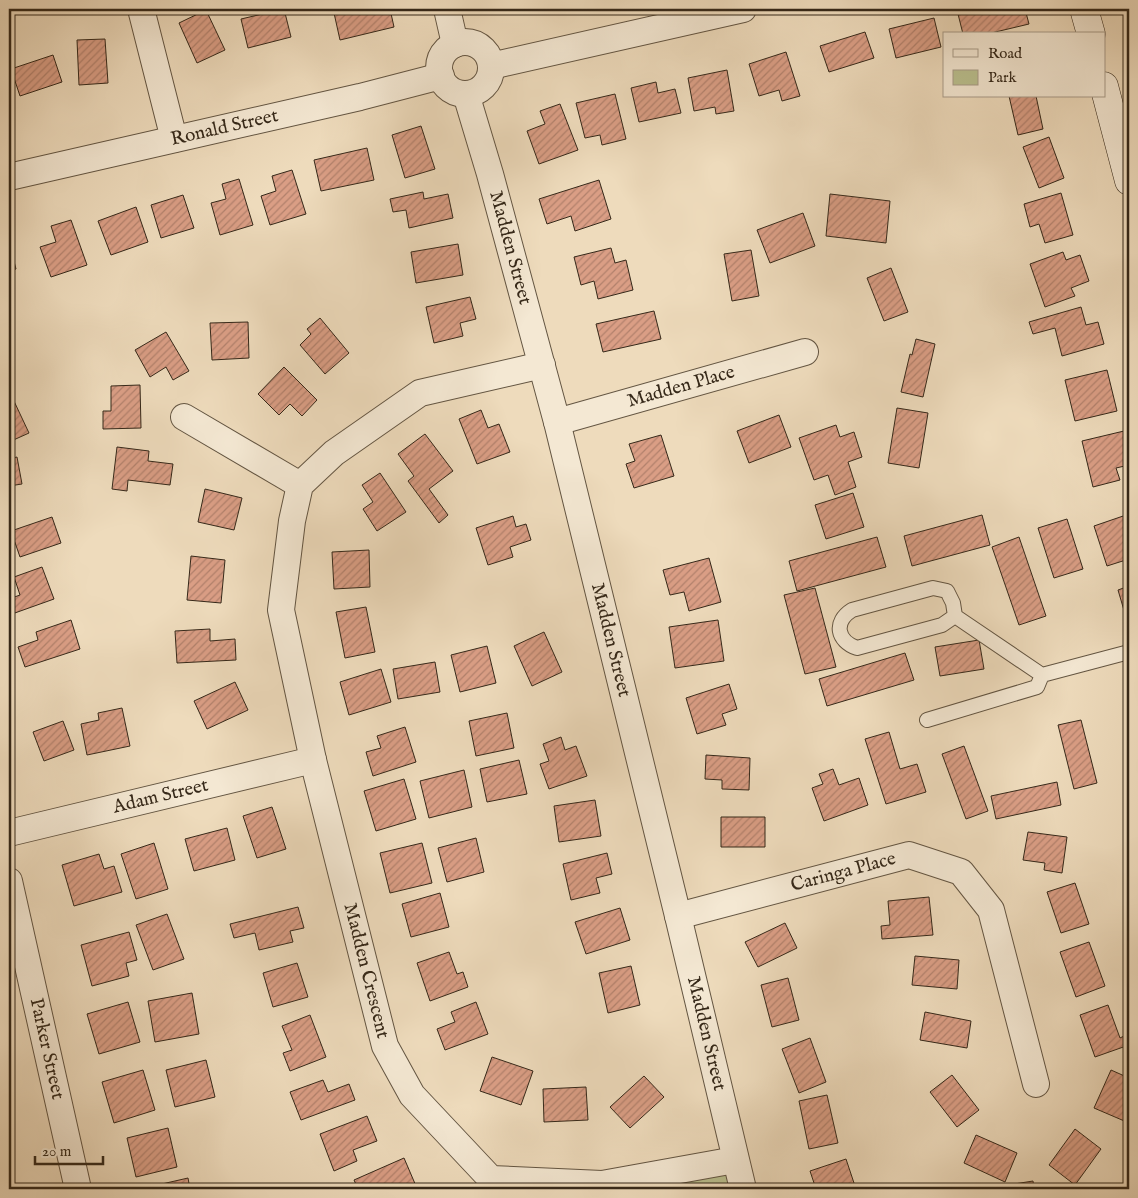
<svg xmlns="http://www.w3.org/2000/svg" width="1138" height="1198" viewBox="0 0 1138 1198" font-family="'IM FELL English',serif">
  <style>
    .park { fill: #bac08f; stroke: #787454 }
    .building { fill: url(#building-hatch); stroke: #352819 }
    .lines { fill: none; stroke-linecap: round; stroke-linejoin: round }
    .lane-casing { stroke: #635542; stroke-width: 16 }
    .street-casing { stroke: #635542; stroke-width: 28 }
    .secondary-casing { stroke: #352819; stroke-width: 29 }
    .lane { stroke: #f4e8d3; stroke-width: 14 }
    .street { stroke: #f4e8d3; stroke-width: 26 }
    .secondary { stroke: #f4e8d3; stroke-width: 28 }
    .labels { text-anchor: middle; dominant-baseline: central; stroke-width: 4; stroke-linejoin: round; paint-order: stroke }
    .street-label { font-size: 19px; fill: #352819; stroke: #f4e8d3 }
  </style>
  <defs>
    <pattern id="building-hatch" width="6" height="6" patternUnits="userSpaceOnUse" patternTransform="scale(1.25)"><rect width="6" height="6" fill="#da9e85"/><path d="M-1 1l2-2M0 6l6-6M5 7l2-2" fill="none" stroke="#b2816c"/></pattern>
  </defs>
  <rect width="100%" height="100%" fill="#eedbbc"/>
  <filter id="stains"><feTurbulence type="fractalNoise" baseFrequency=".004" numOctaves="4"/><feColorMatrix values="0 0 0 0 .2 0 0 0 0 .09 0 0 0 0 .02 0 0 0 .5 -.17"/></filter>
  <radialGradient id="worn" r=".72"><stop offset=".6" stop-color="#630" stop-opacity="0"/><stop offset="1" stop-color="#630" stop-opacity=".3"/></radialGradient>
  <path class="park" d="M735,1160L743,1189H494Z"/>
  <path class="building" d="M284,9L291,37L248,48L241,19Z
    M350,9H390L394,27L340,40L334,13Z
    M980,9H1025L1029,24L987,34H963L958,14Z
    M206,10L225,50L197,63L179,23Z
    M934,18L941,47L896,58L889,29Z
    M865,32L874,58L829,72L820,46Z
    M105,39L108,83L79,85L77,40Z
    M786,52L800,96L782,101L779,90L759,96L749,64Z
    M53,55L62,82L20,96L11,69Z
    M727,70L734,111L716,114L715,107L694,111L688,78Z
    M656,82L658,93L675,89L681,113L639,122L631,88Z
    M615,94L626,139L602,145L600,135L585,138L576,103Z
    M1009,96H1036L1043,129L1018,135Z
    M560,104L578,150L539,164L527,131L545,124L540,111Z
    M421,126L435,169L405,178L392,135Z
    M1049,137L1064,178L1039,188L1023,147Z
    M367,148L374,180L321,191L314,160Z
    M292,170L306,214L270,225L261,196L276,191L272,176Z
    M239,179L253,225L220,235L211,203L226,199L222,184Z
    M599,180L611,219L575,231L571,216L547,224L539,199Z
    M423,192L424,199L448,194L453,218L409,228L406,210L393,212L390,199Z
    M1061,193L1073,235L1045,243L1039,224L1030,227L1024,204Z
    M830,194L890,201L886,243L826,236Z
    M183,195L194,228L161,238L151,205Z
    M136,207L148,242L111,255L98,221Z
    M803,213L815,246L770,263L757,230Z
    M71,220L87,265L51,277L40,247L56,242L51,226Z
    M9,242L16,269L9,271Z
    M458,244L463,275L416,283L411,252Z
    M611,248L615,263L626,260L633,290L598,299L594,281L581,285L574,257Z
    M751,250L759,296L732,301L724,254Z
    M1063,252L1066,260L1080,255L1089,281L1071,288L1075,296L1045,307L1030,264Z
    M891,268L908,312L884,321L867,278Z
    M470,297L476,319L460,323L463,336L434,343L426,307Z
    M1081,307L1086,325L1098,322L1104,344L1062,356L1055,328L1033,334L1029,322Z
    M654,311L661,339L603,352L596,324Z
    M320,318L349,353L325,374L300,345L311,334L307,329Z
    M248,322L249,358L212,360L210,323Z
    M166,332L189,371L173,380L166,367L150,377L135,350Z
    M916,339L935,344L923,397L901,392L910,354L912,355Z
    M284,367L317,400L302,416L290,404L279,415L258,394Z
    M1107,370L1117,411L1075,421L1065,380Z
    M140,385L141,428L103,429V411H111V386Z
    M13,399L29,433L9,442V401Z
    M897,408L928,413L919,468L888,463Z
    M481,410L488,428L499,424L510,452L477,464L459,419Z
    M779,415L791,447L749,463L737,431Z
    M836,425L840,437L854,432L862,457L848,462L856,487L835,495L828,475L814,480L799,438Z
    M1124,431L1129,450V465L1116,468L1120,480L1093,487L1082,441Z
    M425,434L453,471L429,489L448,515L439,523L408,481L414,476L398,454Z
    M661,435L674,476L634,488L626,464L635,461L629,444Z
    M117,447L149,451L148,461L173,464L170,485L128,480L127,491L112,489Z
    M17,457L22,484L9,486V459Z
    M380,473L406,512L377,531L363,509L373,502L362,485Z
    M205,489L242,498L234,530L198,522Z
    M853,493L864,527L826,539L815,505Z
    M1129,514V559L1107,566L1094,526Z
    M982,515L990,545L912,566L904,536Z
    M513,516L516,527L526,524L531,540L510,547L513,557L488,565L476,528Z
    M52,517L61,543L20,557L11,531Z
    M1067,519L1083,569L1054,578L1038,528Z
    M877,537L886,567L797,591L789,561Z
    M1019,537L1046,616L1019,625L992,547Z
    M369,550L370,587L334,589L332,552Z
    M191,556L225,560L221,603L187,600Z
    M709,558L721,602L689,611L684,592L670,595L663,570Z
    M42,567L54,599L12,614L9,599L20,595L14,577Z
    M1129,586V623L1128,624L1118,590Z
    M815,588L836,667L805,674L784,595Z
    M366,607L375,652L345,658L336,612Z
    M71,620L80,649L25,667L18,647L38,640L36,632Z
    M718,620L724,661L675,668L669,627Z
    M210,629V641L235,639L236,660L177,663L175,631Z
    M544,632L562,672L532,686L514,646Z
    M979,640L984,669L940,676L935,647Z
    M487,646L496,683L460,692L451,655Z
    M905,653L914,680L827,706L819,679Z
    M435,662L440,692L398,699L393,669Z
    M381,669L391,702L349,715L340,682Z
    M235,682L248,710L207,729L194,701Z
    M729,684L737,709L722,714L726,725L697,734L686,698Z
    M122,708L130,746L87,755L81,724L99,720L98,713Z
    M507,713L514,748L476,756L469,721Z
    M1081,720L1097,783L1074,789L1058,725Z
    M63,721L74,750L44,761L33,732Z
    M405,727L416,762L373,776L366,752L381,748L377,736Z
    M889,732L900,769L917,764L926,792L886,804L865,739Z
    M561,737L565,750L576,746L587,776L549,789L540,764L549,761L543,744Z
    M964,746L988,811L966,819L942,754Z
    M706,755L750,758L749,790L722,789V780L705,779Z
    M519,760L527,794L487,802L480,769Z
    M833,769L839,785L859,778L868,805L824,821L812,788L823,784L819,774Z
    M464,770L472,807L429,818L420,781Z
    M404,779L416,819L376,831L364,791Z
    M1057,782L1061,805L996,819L991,796Z
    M595,800L601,836L559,842L554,806Z
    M272,807L286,849L257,858L243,816Z
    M721,817H765V847H721Z
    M227,828L235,860L194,871L185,839Z
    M1028,832L1067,837L1062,873L1044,870L1045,863L1023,860Z
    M476,838L484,872L447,882L438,848Z
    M154,843L168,889L136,899L121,854Z
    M422,843L432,883L390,893L380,853Z
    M607,853L612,874L596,878L600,893L571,900L563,864Z
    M99,854L104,869L114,866L122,892L74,906L62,865Z
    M1075,883L1089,924L1061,933L1047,892Z
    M440,893L449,927L411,937L402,904Z
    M929,897L933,935L882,939L881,926L890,925L888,901Z
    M298,907L304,928L290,931L293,942L259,950L255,933L234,938L230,924Z
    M620,908L630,940L586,954L575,922Z
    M167,914L184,959L153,970L136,925Z
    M785,923L797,948L758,967L745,942Z
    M129,932L137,960L126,963L129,976L92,986L81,945Z
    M1089,942L1105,986L1076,997L1060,952Z
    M449,952L457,974L463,972L468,987L430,1001L417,963Z
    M915,956L959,960L957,989L912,985Z
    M297,963L308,997L273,1007L263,973Z
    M631,966L640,1005L608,1013L599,973Z
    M788,978L799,1020L772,1027L761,985Z
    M192,993L199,1034L155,1042L148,1001Z
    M128,1002L140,1042L99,1054L87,1014Z
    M476,1002L488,1034L445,1050L437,1029L455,1022L451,1012Z
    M1108,1005L1120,1038L1126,1035L1129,1045L1095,1057L1080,1015Z
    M925,1012L971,1021L967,1048L920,1040Z
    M310,1015L326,1057L290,1071L283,1053L292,1050L282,1026Z
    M810,1038L826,1082L799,1093L782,1049Z
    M492,1057L533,1071L521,1105L480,1091Z
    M206,1060L215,1097L175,1107L166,1070Z
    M143,1070L155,1110L114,1123L102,1082Z
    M1111,1070L1129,1078V1123L1094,1108Z
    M952,1075L979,1110L957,1127L930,1092Z
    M644,1076L664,1097L630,1128L610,1107Z
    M323,1080L328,1092L349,1084L355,1100L301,1120L290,1092Z
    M586,1087L588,1120L544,1122L543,1089Z
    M827,1095L838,1143L809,1149L799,1101Z
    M367,1116L377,1141L353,1150L357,1161L334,1171L320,1134Z
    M168,1128L177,1167L136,1177L127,1138Z
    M1075,1129L1101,1149L1075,1185L1049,1165Z
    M976,1135L1017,1153L1005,1182L964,1163Z
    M404,1158L416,1186L408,1189H358L354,1180Z
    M846,1159L856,1189H816L810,1171Z
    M188,1178L190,1189H140Z
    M1033,1181L1034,1189H1009L1008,1185Z"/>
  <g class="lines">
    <g class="lane-casing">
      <path id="lane" d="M955,616L942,625L857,648C837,641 833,622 852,610L933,588L947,591L953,603L955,616L1042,675
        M927,720L1037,687L1042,675L1129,652"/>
    </g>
    <g class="street-casing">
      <g id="street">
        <path d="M141,9L174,139"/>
        <path d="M447,9L455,44"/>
        <circle cx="465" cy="68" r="26"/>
        <path d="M491,66L743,9"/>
        <path id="s1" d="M466,94L490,174L557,422L678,916L743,1189"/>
        <path id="s2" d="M9,177L360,97L441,76"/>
        <path id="s3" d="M542,365L420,393L334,453L300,485L292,521L281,610L313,760L385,1046L412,1095L491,1179L602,1184L735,1160"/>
        <path d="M184,417L300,485"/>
        <path id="s4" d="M557,422L805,352"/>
        <path id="s5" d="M9,833L313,760"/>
        <path id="s6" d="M9,881L78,1189"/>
        <path id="s7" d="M678,916L909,855L961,872L991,910L1036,1084"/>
      </g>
    </g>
    <g class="secondary-casing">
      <path id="secondary" d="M1084,9L1091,34
        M1104,86L1129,181"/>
    </g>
    <use href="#lane" class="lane"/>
    <use href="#street" class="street"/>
    <use href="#secondary" class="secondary"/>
  </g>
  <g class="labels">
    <g class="street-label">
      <text stroke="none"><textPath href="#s2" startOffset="221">Ronald Street</textPath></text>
      <text stroke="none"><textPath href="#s1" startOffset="160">Madden Street</textPath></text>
      <text stroke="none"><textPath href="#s4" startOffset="129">Madden Place</textPath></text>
      <text stroke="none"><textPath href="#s1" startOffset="565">Madden Street</textPath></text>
      <text stroke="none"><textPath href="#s5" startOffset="156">Adam Street</textPath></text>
      <text stroke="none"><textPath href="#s7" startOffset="171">Caringa Place</textPath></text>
      <text stroke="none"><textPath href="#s3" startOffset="774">Madden Crescent</textPath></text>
      <text stroke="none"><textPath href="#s1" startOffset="970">Madden Street</textPath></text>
      <text stroke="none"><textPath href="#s6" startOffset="172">Parker Street</textPath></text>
    </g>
  </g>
  <rect width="1138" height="1198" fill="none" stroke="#eedbbc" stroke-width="30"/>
  <rect x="10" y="10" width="1118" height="1178" fill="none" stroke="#352819" stroke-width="2.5"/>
  <rect x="15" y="15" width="1108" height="1168" fill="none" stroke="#352819"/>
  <rect x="943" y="32" width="162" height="65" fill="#f4e8d3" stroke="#a89b89"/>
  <rect x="953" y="49" width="25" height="8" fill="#f4e8d3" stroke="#a89b89"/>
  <text x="988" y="58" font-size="15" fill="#352819">Road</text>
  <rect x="953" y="70" width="25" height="15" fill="#bac08f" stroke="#a89b89"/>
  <text x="988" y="82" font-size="15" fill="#352819">Park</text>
  <path d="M35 1156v8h68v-8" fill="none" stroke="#352819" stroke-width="2.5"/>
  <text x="42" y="1156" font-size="15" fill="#352819" stroke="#f4e8d3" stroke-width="4" paint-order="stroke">20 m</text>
  <rect width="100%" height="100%" filter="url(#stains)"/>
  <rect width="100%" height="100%" fill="url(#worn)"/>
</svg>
